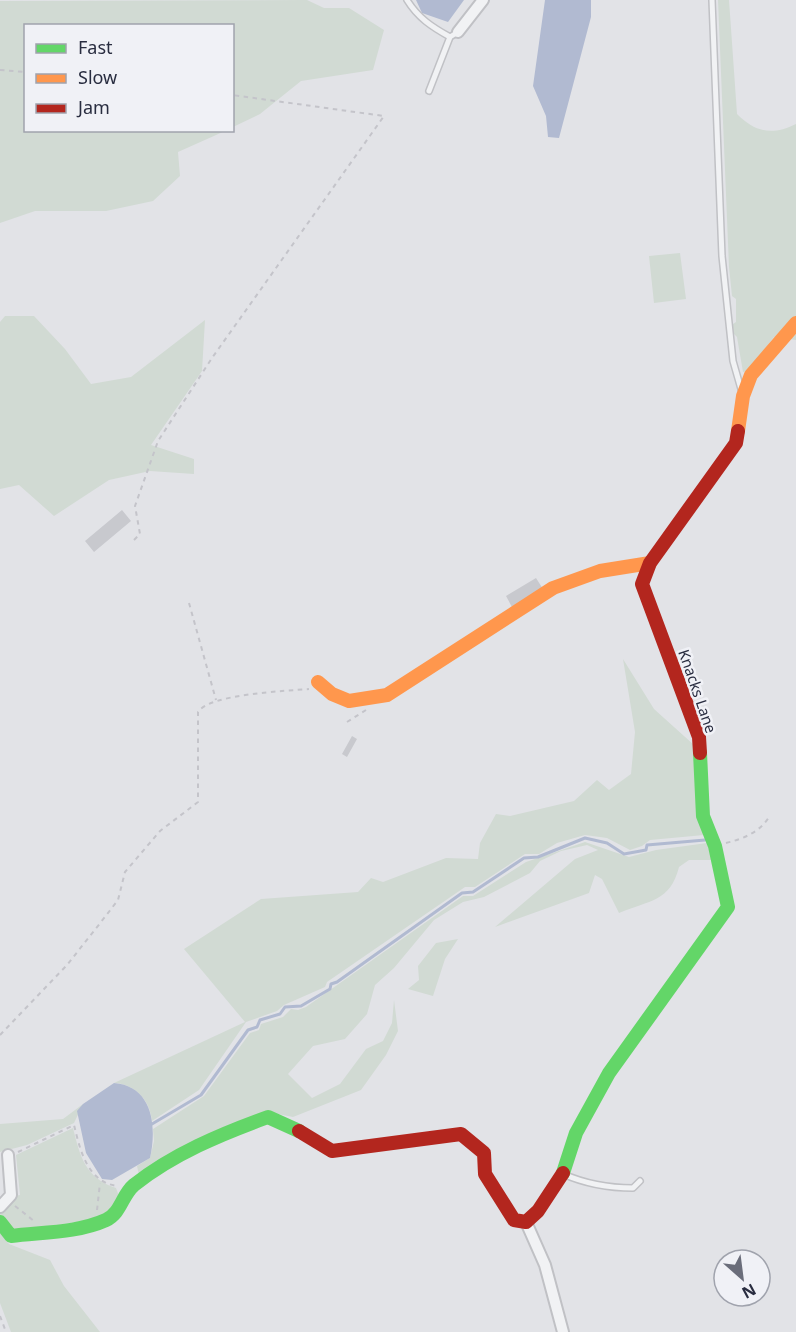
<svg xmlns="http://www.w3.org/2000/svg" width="796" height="1332" viewBox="0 0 796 1332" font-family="'Noto Sans',sans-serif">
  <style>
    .green { fill: #d1dad3 }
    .water { fill: #b1bad1 }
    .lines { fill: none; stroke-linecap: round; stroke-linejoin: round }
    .stream { stroke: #b1bad1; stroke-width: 3 }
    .building { fill: #c8c9ce }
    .lane-casing { stroke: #c0c1c5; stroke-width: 8 }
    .street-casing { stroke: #c0c1c5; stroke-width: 14 }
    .path { stroke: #c4c4ca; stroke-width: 2; stroke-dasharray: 4.5 4.5; stroke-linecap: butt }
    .lane { stroke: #f1f2f4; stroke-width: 5 }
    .street { stroke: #f1f2f4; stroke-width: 10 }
    .fast { stroke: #63d668; stroke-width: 14 }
    .slow { stroke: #ff974d; stroke-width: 14 }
    .jam { stroke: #b3261e; stroke-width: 14 }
    .labels { text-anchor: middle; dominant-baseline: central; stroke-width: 5; stroke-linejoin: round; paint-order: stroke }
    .street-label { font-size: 15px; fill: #292d40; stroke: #f0f1f6 }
  </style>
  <rect width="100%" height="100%" fill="#e2e3e7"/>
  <path class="green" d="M307,0L324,8H349L384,30L373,70L301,81L260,114L233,127L232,26H26V130L225,131L178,152L180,176L153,201L106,211H35L0,223V1Z
    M718,0H729L737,114C755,132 772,136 796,124V340L774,337L748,371L743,372L737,337L733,333V324L736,322V299L732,296L729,267Z
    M680,253L686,299L654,303L649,256Z
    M5,316H34L65,349L91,384L131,377L205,320L202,371L151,445L194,459V474L150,471L109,480L54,516L19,485L0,489V322Z
    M623,659L654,709L694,745L704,835L650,840L642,846L630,850L607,838L585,835L557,843L539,854H525L475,887H465L327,982L325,987L284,1005L277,1011L246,1022L199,1090L152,1121C150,1100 135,1084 114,1083L245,1022L184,949L261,899L358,892L371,878L383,882L446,858L478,859L480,843L496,814L510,816L574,801L597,780L609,790L631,774L635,732Z
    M585,842L629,857L656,850L707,843L712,860H689L679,867C670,902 650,900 619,913L602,879L595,875L589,893L495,927L575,859L598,850L587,845L561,851L540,861L530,873L484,897L463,902L434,920L394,968L375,985L367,1014L345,1039L313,1046L288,1074L312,1098L340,1084L366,1049L383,1041L392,1023L394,1000L398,1031L386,1055L361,1090L293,1117L273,1113L139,1175L137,1166L150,1158L154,1141L153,1129L204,1096L250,1033L259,1030L261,1024L283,1017L291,1009L298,1010L306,1007L463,896H473L526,862Z
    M458,939L445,959L433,996L408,989L419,980L418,966L436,943Z
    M83,1104L74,1123L27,1145L0,1152V1124L63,1119Z
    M73,1128C80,1156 85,1178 116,1188L120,1199L106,1217L11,1233L0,1218V1210L14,1196L20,1195L16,1155Z
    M0,1233L9,1244L50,1260L64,1286L100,1332H11L0,1303Z"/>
  <path class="water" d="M416,0H464L448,22L422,13Z
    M545,0H591V17L559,138L548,137L546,116L533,86Z
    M114,1083C153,1086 157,1127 150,1158L112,1180L102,1179L86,1153L77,1111L83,1104Z"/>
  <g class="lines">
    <path class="stream" d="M152,1124L201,1095L248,1030L257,1027L260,1020L280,1014L285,1007L301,1006L330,989L331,984L337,982L462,893L473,892L524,858L538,857L585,838L607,843L624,854L646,850L647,845L705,840"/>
  </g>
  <path class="building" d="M122,510L131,521L94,552L85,541Z
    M536,578L543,589L512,607L506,596Z
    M352,736L357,739L347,757L342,754Z"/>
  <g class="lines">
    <g class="lane-casing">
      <path id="lane" d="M407,0C418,18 432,27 450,37L458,32
        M712,0L722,256L733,361L741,389
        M429,91L450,37
        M563,1174C586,1184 608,1188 633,1188L640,1181"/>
    </g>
    <g class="street-casing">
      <path id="street" d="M458,32L483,0
        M0,1207L11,1195L8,1155
        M526,1222L545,1265L563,1332"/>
    </g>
    <path class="path" d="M0,70L26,72
      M134,540L140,534L135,506L158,441L212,358L384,116L232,95
      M189,603L216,700
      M347,722L366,710
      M726,843C743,839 760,832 769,817
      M0,1035L67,965L101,922L118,900L125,872L160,831L198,802V712C209,694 286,691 309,689
      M18,1152L74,1125C80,1149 87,1183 118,1186
      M15,1206L34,1221
      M97,1210L100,1183
      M0,1316L6,1332"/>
    <use href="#lane" class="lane"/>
    <use href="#street" class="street"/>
    <path class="fast" d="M563,1173L576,1133L609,1073L728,907L715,846L703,816L700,753
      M0,1222L11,1236C42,1232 77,1233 106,1220C121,1213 122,1195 134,1185C173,1154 221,1134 268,1117L299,1131"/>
    <path class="slow" d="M738,431L743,396L751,375L796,323
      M318,682L332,694L349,701L387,695L553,588L600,571L650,563"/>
    <path class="jam" d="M700,753L699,737L642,584L650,563L736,443L738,431
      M299,1131L332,1151L461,1134L484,1153L485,1174L514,1220L526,1222L538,1211L563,1173"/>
  </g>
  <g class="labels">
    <g class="street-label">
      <text transform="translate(698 691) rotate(71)">Knacks Lane</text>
    </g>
  </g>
  <rect x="24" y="24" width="210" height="108" fill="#f0f1f6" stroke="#a0a3ad" stroke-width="1.5"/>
  <rect x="36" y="44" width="30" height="9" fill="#63d668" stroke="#a0a3ad" stroke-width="1.5"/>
  <text x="78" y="54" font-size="18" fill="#292d40">Fast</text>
  <rect x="36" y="74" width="30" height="9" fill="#ff974d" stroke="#a0a3ad" stroke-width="1.5"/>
  <text x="78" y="84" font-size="18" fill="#292d40">Slow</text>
  <rect x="36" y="104" width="30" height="9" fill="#b3261e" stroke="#a0a3ad" stroke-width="1.5"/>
  <text x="78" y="114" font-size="18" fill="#292d40">Jam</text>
  <g transform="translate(742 1278) rotate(152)"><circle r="28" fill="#f0f1f6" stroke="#a0a3ad" stroke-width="1.5"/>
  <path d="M0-4.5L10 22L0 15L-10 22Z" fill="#6a6d7a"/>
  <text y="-9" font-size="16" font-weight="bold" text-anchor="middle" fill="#292d40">N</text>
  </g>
</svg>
